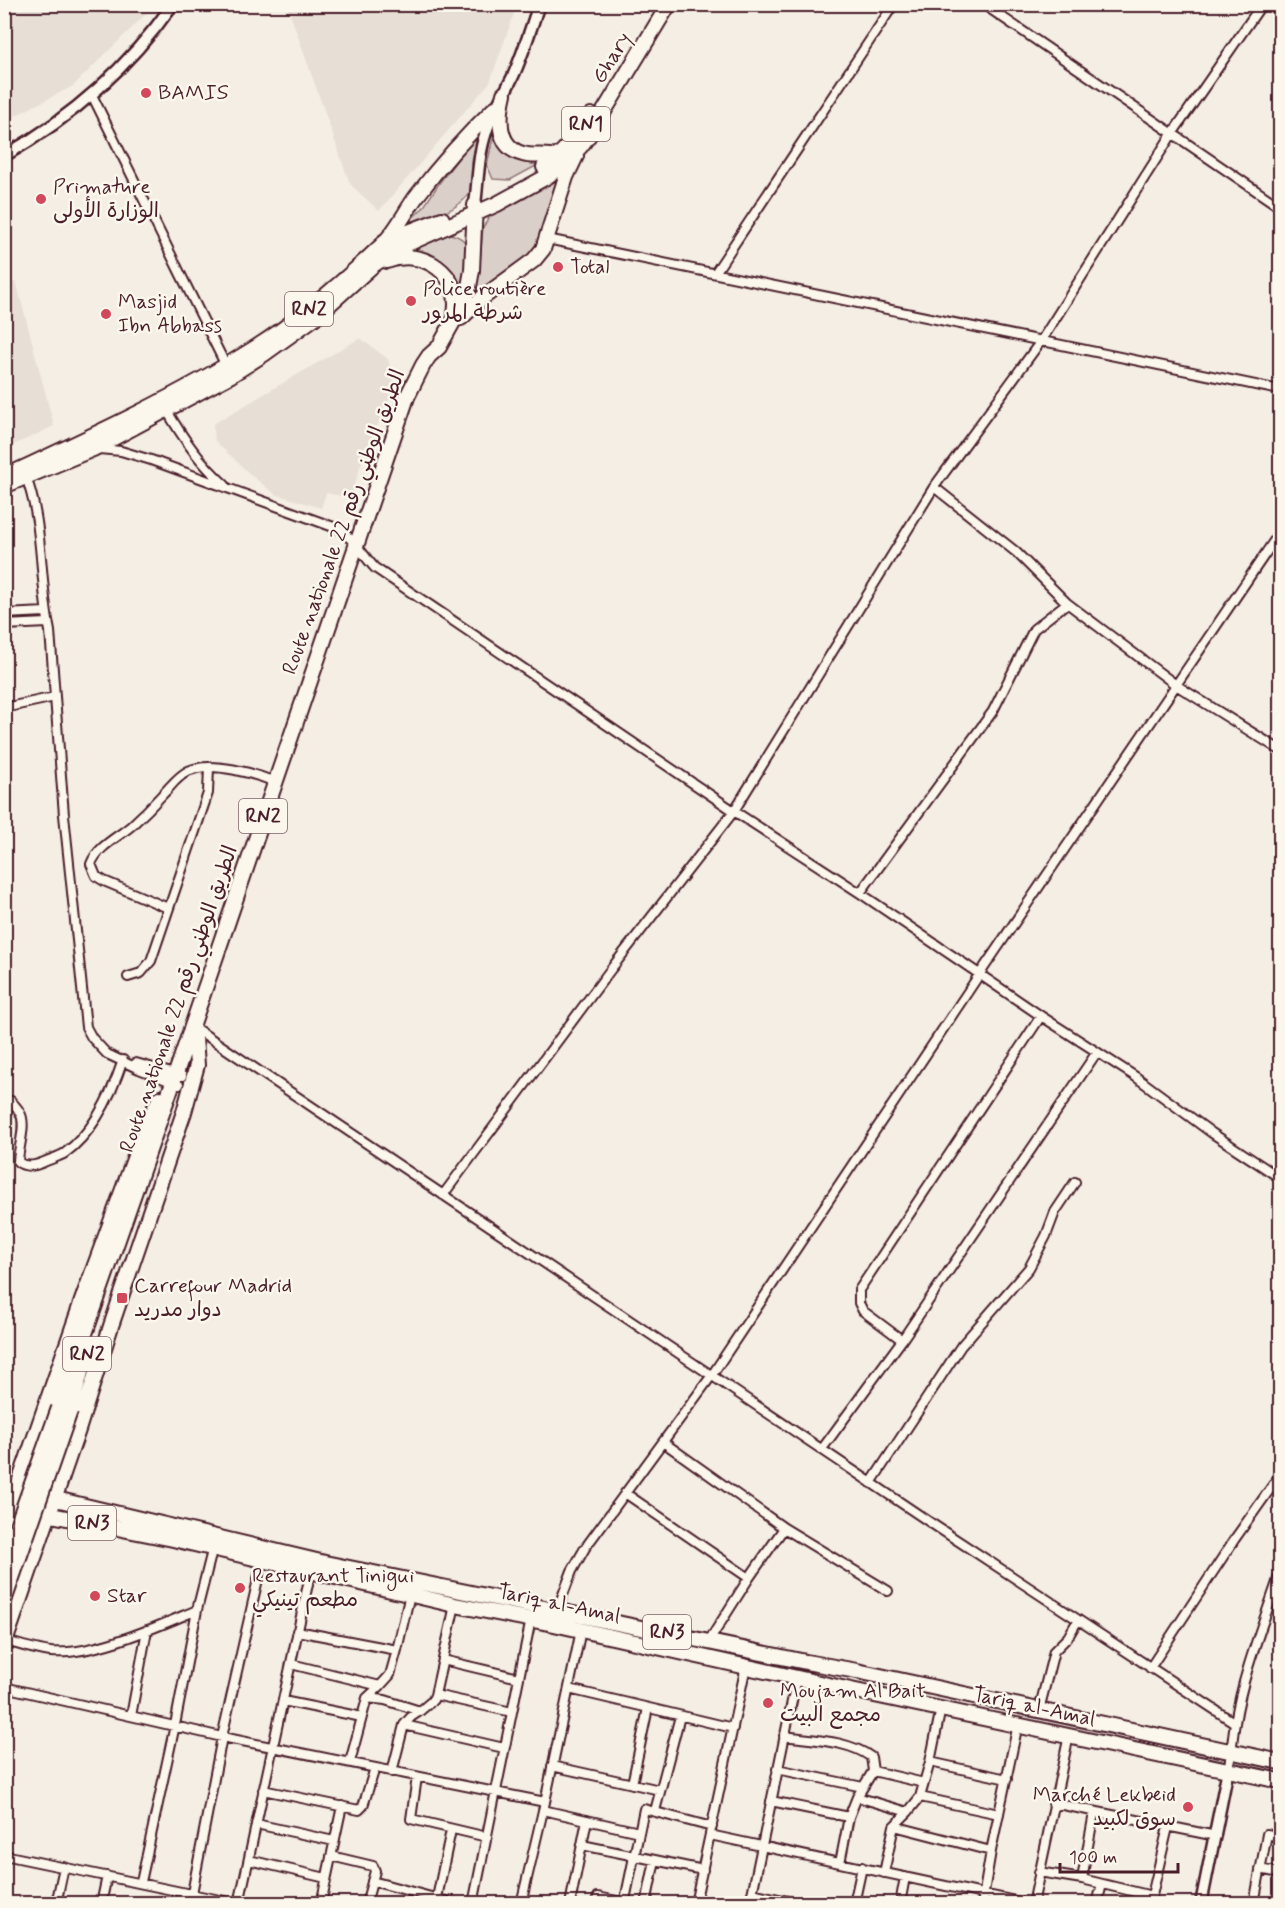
<svg xmlns="http://www.w3.org/2000/svg" width="1285" height="1908" viewBox="0 0 1285 1908" font-family="Mynerve,'Playpen Sans Arabic',sans-serif">
  <style>
    .built { fill: #e7dfd6 }
    .green { fill: #dbd0c9; stroke: #92787a; stroke-width: 1.5 }
    .lines { fill: none; stroke-linecap: round; stroke-linejoin: round }
    .street-casing { stroke: #4a1f2b; stroke-width: 12 }
    .secondary-casing { stroke: #4a1f2b; stroke-width: 15 }
    .highway-casing { stroke: #4a1f2b; stroke-width: 18 }
    .street { stroke: #fbf7ec; stroke-width: 8 }
    .secondary { stroke: #fbf7ec; stroke-width: 10 }
    .highway { stroke: #fbf7ec; stroke-width: 14 }
    .highway-bridge-casing { stroke: #4a1f2b; stroke-width: 18; stroke-linecap: butt }
    .highway-bridge { stroke: #fbf7ec; stroke-width: 14 }
    .poi-dot { fill: #d1495b; stroke: #fbf7ec; stroke-width: 2 }
    .labels { text-anchor: middle; dominant-baseline: central; stroke-width: 5; stroke-linejoin: round; paint-order: stroke }
    .shield { fill: #fbf7ec; stroke: #7f6065; stroke-width: 1.5 }
    .shield-label { font-size: 20px; font-weight: bold; fill: #4a1f2b }
    .street-label { font-size: 21px; fill: #4a1f2b; stroke: #fbf7ec }
    .poi-label { font-size: 21px; fill: #4a1f2b; stroke: #fbf7ec; text-anchor: start }
  </style>
  <rect width="100%" height="100%" fill="#f4eee4"/>
  <filter id="ink" filterUnits="userSpaceOnUse"><feTurbulence type="fractalNoise" baseFrequency=".0167" numOctaves="2"/><feDisplacementMap in="SourceGraphic" scale="12" xChannelSelector="R" yChannelSelector="G"/><feConvolveMatrix kernelMatrix="1 2 1 2 8 2 1 2 1" color-interpolation-filters="sRGB"/></filter>
  <g filter="url(#ink)">
    <path class="built" d="M5,4H153V5L149,11L73,86L5,121Z
      M287,5V4L517,5L490,82L379,211L350,184Z
      M16,281L54,426L5,449V287Z
      M360,338L388,359L395,387L363,457L351,498L326,493L321,508L275,494L252,476L215,441L213,424Z"/>
    <path class="green" d="M477,134C476,144 473,153 472,162C472,171 474,182 471,190C462,211 419,223 399,230L423,208L440,182Z
      M494,134C506,159 520,166 547,160L510,180L493,179L487,165Z
      M562,176L540,238L534,250L524,261L493,280L472,300L479,273L483,227L491,215Z
      M446,233C452,235 459,235 464,241C472,250 465,281 461,292L457,281L451,272L408,251Z"/>
    <g class="lines">
      <g class="street-casing">
        <path id="street" d="M983,4L1280,207
          M92,95L227,368
          M547,239L1280,390
          M715,273L894,4
          M165,407C181,436 200,463 225,485
          M99,449L121,451L151,460L339,529C356,541 362,554 375,568L734,811L860,893L1041,1016L1136,1077L1212,1133L1280,1178
          M25,474C44,523 39,580 50,631L64,815L86,1027L92,1038L107,1054L139,1069L179,1085
          M934,487L1016,552L1067,603L1176,685L1280,750
          M4,614L46,612
          M4,625L48,623
          M4,708L55,697
          M860,893L993,711L1034,629L1067,603
          M168,908L104,881L96,876L91,864C98,846 117,838 131,826C142,816 153,805 164,793C171,786 178,776 188,771C211,760 256,774 278,783
          M128,977L141,973L151,961L208,793L209,767
          M198,1030L937,1527L1235,1723
          M136,1063L182,1076
          M11,1101C14,1105 18,1108 20,1113C27,1124 18,1149 18,1162C26,1168 35,1166 44,1162C50,1159 59,1157 65,1153C94,1132 112,1093 123,1060
          M443,1195L611,969L734,811L934,487L1041,341L1172,134L1262,4
          M902,1340L863,1311L859,1303V1290L1041,1016
          M663,1442L784,1528L888,1591
          M822,1449L902,1340L1097,1052
          M871,1483L961,1346L1029,1268L1046,1236L1055,1212L1075,1182
          M625,1493L749,1578
          M556,1613L572,1571L585,1548L712,1375L979,975L1280,532
          M297,1631L397,1650L410,1594
          M6,1641C20,1645 36,1650 51,1652C93,1656 158,1626 197,1610
          M709,1641L749,1578L784,1528
          M443,1660L519,1678
          M291,1664L380,1686L390,1675L397,1650
          M1150,1668L1234,1540L1280,1475
          M4,1687L222,1737L545,1802
          M569,1689L733,1728
          M435,1695L455,1605
          M367,1698L385,1700L420,1711L411,1717L404,1725L392,1772
          M283,1701L362,1717L350,1762
          M1039,1710L1054,1651L1068,1637L1078,1620
          M420,1711L433,1700L435,1695L512,1712
          M131,1716L147,1630
          M362,1717L367,1698L380,1686
          M404,1725L504,1748
          M784,1736C812,1740 848,1740 871,1757L873,1771L857,1797L849,1817L840,1863
          M930,1762L941,1708
          M552,1766L660,1790
          M777,1769L863,1787
          M1228,1769C1232,1754 1232,1739 1235,1723C1243,1672 1264,1622 1280,1573
          M873,1771L924,1783
          M417,1777L411,1819L487,1837
          M632,1784L648,1708
          M263,1790L359,1810L363,1806L375,1768
          M857,1797L908,1812L894,1826L884,1873
          M920,1797L999,1814
          M771,1801L849,1817
          M1053,1803L1216,1836
          M543,1810L639,1832
          M655,1811L680,1716
          M908,1812L920,1797L930,1762L1007,1779
          M256,1824L334,1841
          M894,1826L991,1851
          M710,1835L1029,1904
          M582,1845L703,1870
          M4,1855L239,1904
          M331,1856L373,1866L375,1871L366,1904
          M249,1860L326,1878
          M1260,1869L1280,1873
          M1039,1872L1082,1879L1152,1896
          M1082,1879L1094,1813
          M372,1881L457,1904
          M141,1882L175,1725L197,1610L213,1547
          M752,1893L801,1904
          M437,1898L451,1830
          M4,1902L10,1904
          M56,1904L64,1867
          M101,1904L107,1876
          M190,1904L222,1737L261,1566L264,1559
          M239,1904L311,1570
          M321,1904L342,1806
          M473,1904L531,1619
          M521,1904L545,1802L581,1630
          M570,1904L587,1820
          M595,1904L598,1897L622,1902L625,1900L644,1809L712,1827
          M646,1904L655,1860
          M695,1904L746,1666
          M750,1904L797,1677
          M854,1904L862,1867
          M900,1904L905,1877
          M982,1904L991,1851L1018,1724
          M1033,1904L1069,1735
          M1097,1904L1102,1884
          M1150,1904L1168,1827
          M1254,1904L1267,1834L1280,1837"/>
      </g>
      <g class="secondary-casing">
        <path id="secondary" d="M4,156C71,118 129,67 173,4
          M475,205C478,181 478,155 486,132C492,111 505,94 514,74C524,51 531,28 539,4
          M4,1487L18,1490
          M1201,1904L1228,1769"/>
      </g>
      <g class="highway-casing">
        <path id="highway" d="M504,94C499,115 495,147 523,154C535,158 549,152 559,160
          M544,167C563,154 579,134 591,115
          M385,241L442,219
          M387,261C422,247 463,274 455,314
          M461,318L482,298L534,260L543,249L566,177L576,156
          M4,477C88,438 177,397 255,348C301,319 343,282 382,245C396,232 405,212 416,197C440,165 467,135 495,108
          M4,486L93,449L231,375L264,354L314,318L372,266L396,249L497,204L548,176L560,167L580,147L592,131L669,4
          M59,1408L173,1082L407,397L423,365L429,356L439,347L463,304L469,287L472,270L475,205
          M70,1411L83,1365
          M18,1490L325,1563L806,1662L857,1671L1280,1762
          M11,1507L173,1539L455,1605L554,1624L851,1690L1280,1781
          M4,1526L83,1298L137,1151L153,1111L160,1098
          M4,1645L78,1430L111,1326L184,1112L197,1065L195,1038"/>
      </g>
      <use href="#street" class="street"/>
      <use href="#secondary" class="secondary"/>
      <use href="#highway" class="highway"/>
      <g class="highway-bridge-casing">
        <path id="highway-bridge" d="M4,1562L59,1408
          M4,1601L70,1411"/>
      </g>
      <use href="#highway-bridge" class="highway-bridge"/>
    </g>
  </g>
  <g class="poi-dot">
    <circle cx="146" cy="93" r="6"/>
    <circle cx="41" cy="199" r="6"/>
    <circle cx="558" cy="267" r="6"/>
    <circle cx="411" cy="301" r="6"/>
    <circle cx="106" cy="314" r="6"/>
    <rect x="116" y="1292" width="12" height="12" rx="3"/>
    <circle cx="240" cy="1588" r="6"/>
    <circle cx="95" cy="1596" r="6"/>
    <circle cx="768" cy="1703" r="6"/>
    <circle cx="1188" cy="1807" r="6"/>
  </g>
  <g class="labels">
    <g class="shield">
      <rect x="562" y="107" width="48" height="34" rx="4.5"/>
      <rect x="285" y="292" width="48" height="34" rx="4.5"/>
      <rect x="239" y="799" width="48" height="34" rx="4.5"/>
      <rect x="63" y="1337" width="48" height="34" rx="4.5"/>
      <rect x="68" y="1506" width="48" height="34" rx="4.5"/>
      <rect x="643" y="1615" width="48" height="34" rx="4.5"/>
    </g>
    <g class="shield-label">
      <text x="586" y="124">RN1</text>
      <text x="309" y="309">RN2</text>
      <text x="263" y="816">RN2</text>
      <text x="87" y="1354">RN2</text>
      <text x="92" y="1523">RN3</text>
      <text x="667" y="1632">RN3</text>
    </g>
    <g class="street-label">
      <text transform="translate(612 58) rotate(-58)">Ghary</text>
      <text transform="translate(344 522) rotate(-70)">Route nationale 22 الطريق الوطني رقم</text>
      <text transform="translate(179 999) rotate(-71)">Route nationale 22 الطريق الوطني رقم</text>
      <text transform="translate(559 1604) rotate(12)">Tariq al-Amal</text>
      <text transform="translate(1034 1707) rotate(12)">Tariq al-Amal</text>
    </g>
    <g class="poi-label">
      <text x="158" y="93">BAMIS</text>
      <text x="53" y="187">Primature<tspan x="53" dy="24">الوزارة الأولى</tspan></text>
      <text x="570" y="267">Total</text>
      <text x="423" y="289">Police routière<tspan x="423" dy="24">شرطة المرور</tspan></text>
      <text x="118" y="302">Masjid<tspan x="118" dy="24">Ibn Abbass</tspan></text>
      <text x="134" y="1286">Carrefour Madrid<tspan x="134" dy="24">دوار مدريد</tspan></text>
      <text x="252" y="1576">Restaurant Tinigui<tspan x="252" dy="24">مطعم تينيكي</tspan></text>
      <text x="107" y="1596">Star</text>
      <text x="780" y="1691">Moujam Al Bait<tspan x="780" dy="24">مجمع البيت</tspan></text>
      <text x="1176" y="1795" text-anchor="end">Marché Lekbeid<tspan x="1176" dy="24">سوق لكبيد</tspan></text>
    </g>
  </g>
  <rect width="1285" height="1908" fill="none" stroke="#fbf7ec" stroke-width="24"/>
  <rect x="12" y="12" width="1261" height="1884" fill="none" stroke="#4a1f2b" stroke-width="2" filter="url(#ink)"/>
  <path d="M1060 1863v9h118v-9" fill="none" stroke="#4a1f2b" stroke-width="3"/>
  <text x="1069" y="1863" font-size="18" fill="#4a1f2b" stroke="#fbf7ec" stroke-width="4.5" paint-order="stroke">100 m</text>
</svg>
